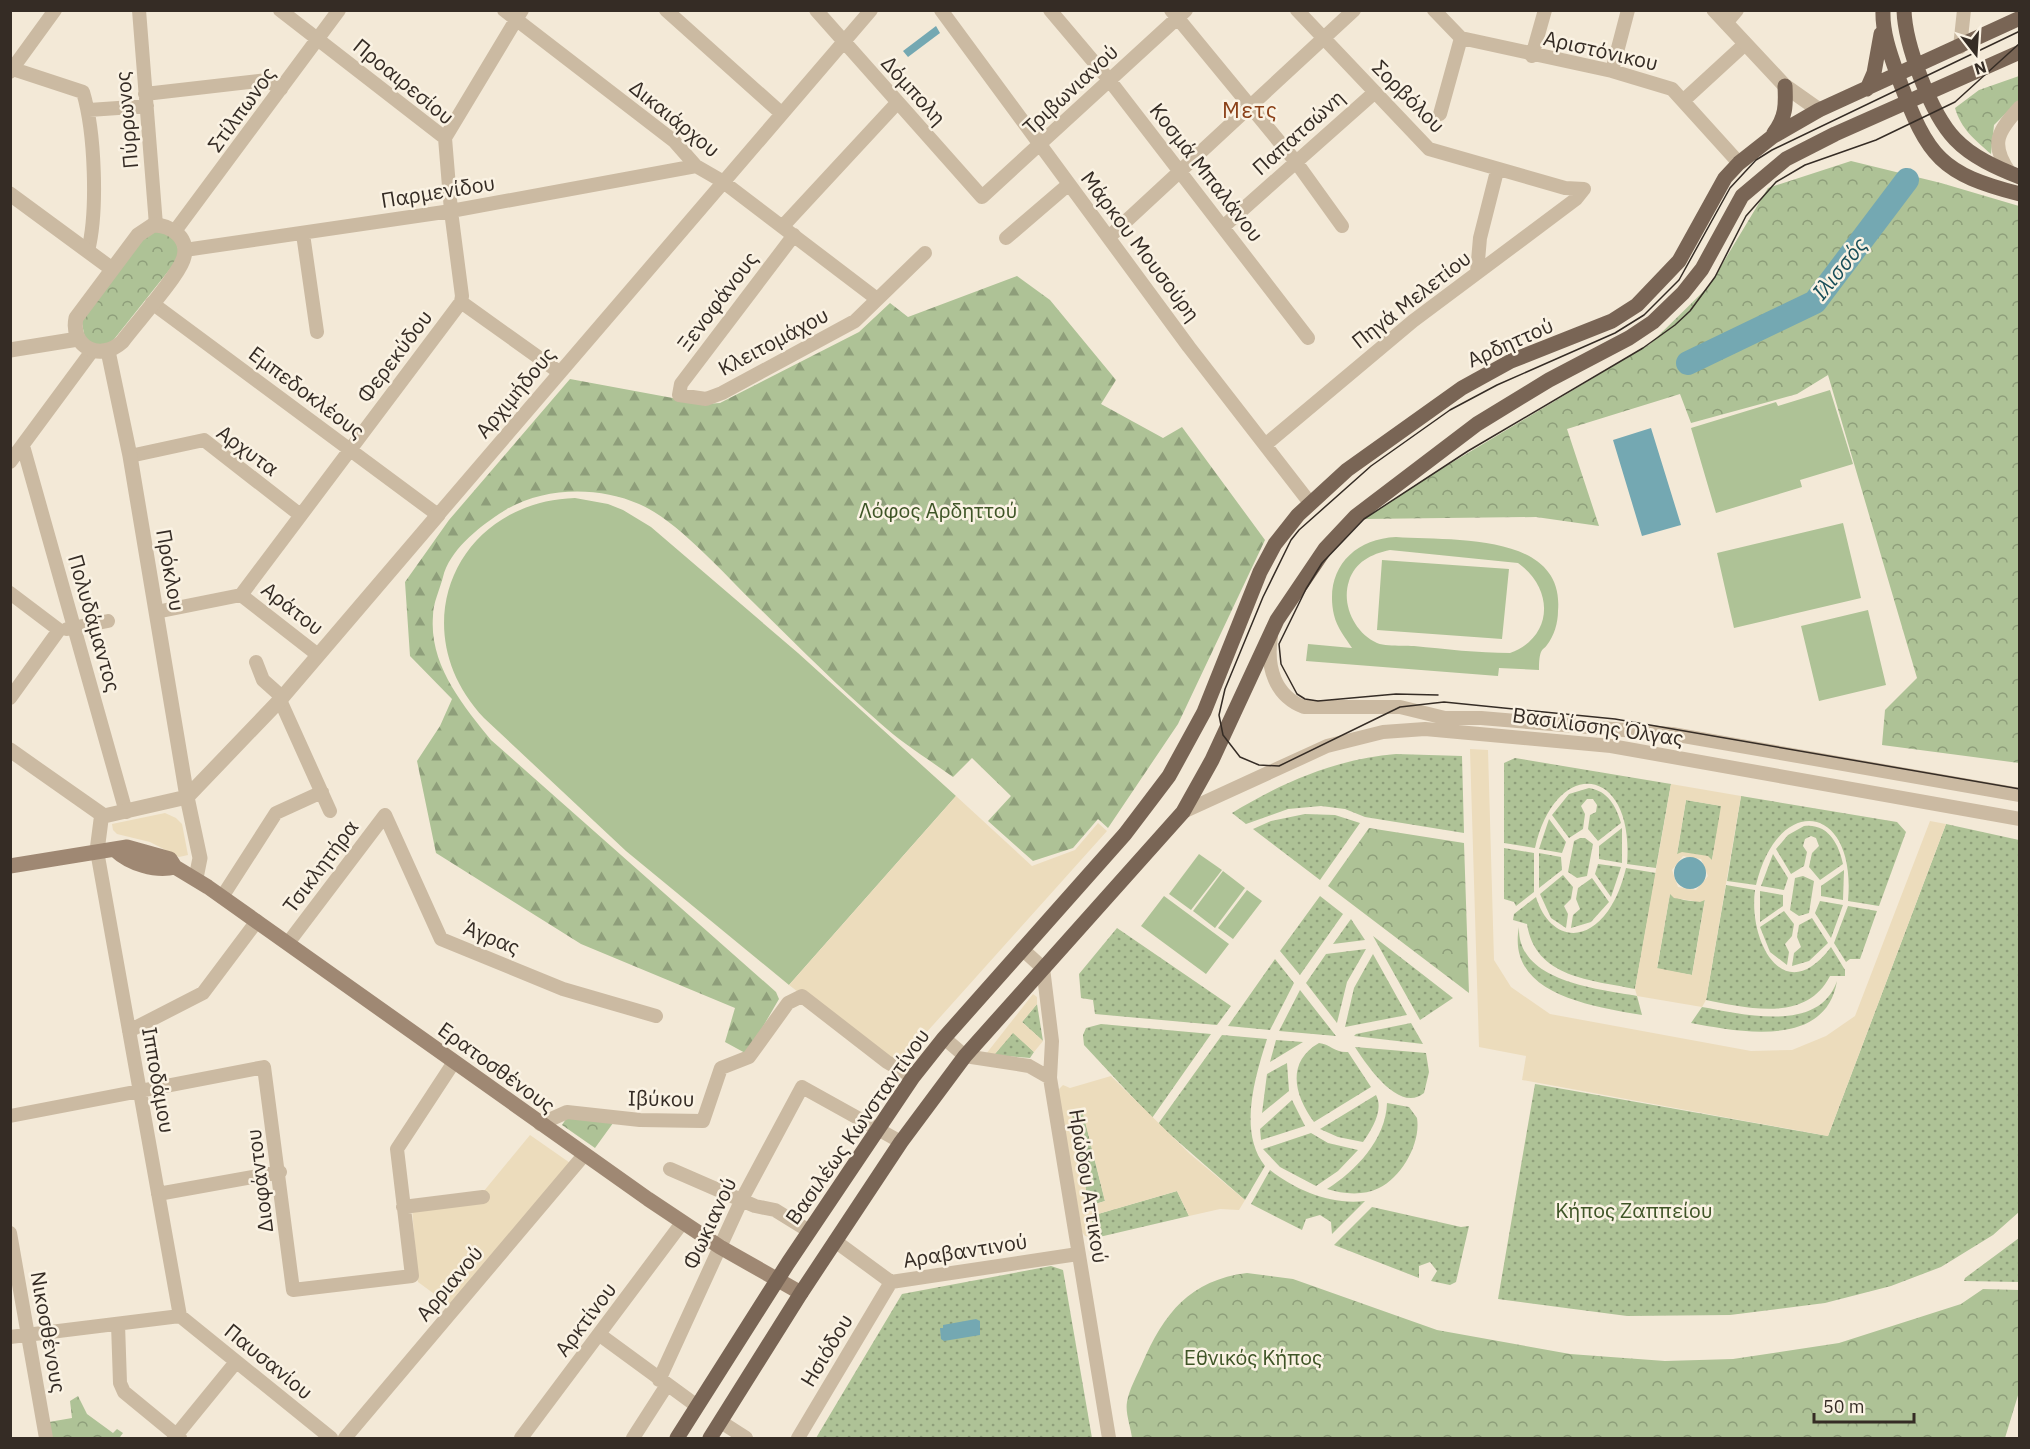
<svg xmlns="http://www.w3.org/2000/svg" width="2030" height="1449" viewBox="0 0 2030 1449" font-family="'IBM Plex Sans',sans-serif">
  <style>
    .grass { fill: url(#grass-dots) }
    .forest { fill: url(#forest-firs) }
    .park { fill: url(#park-crowns) }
    .pitch { fill: #aec296; fill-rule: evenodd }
    .plaza { fill: #ecdcbc; fill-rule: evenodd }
    .water { fill: #74a8b2 }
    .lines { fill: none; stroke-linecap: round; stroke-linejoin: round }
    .river { stroke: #74a8b2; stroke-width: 24 }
    .minor { stroke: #cbbaa2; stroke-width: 14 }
    .tertiary { stroke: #cbbaa2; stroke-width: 15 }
    .secondary { stroke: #9f8873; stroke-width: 15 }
    .primary { stroke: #796555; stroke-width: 15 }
    .tram { stroke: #352c25; stroke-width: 1.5 }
    .labels { text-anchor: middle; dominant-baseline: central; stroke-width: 5; stroke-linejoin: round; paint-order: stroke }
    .street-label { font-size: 21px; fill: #352c25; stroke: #faf2e3 }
    .park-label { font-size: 21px; fill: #3f5527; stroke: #faf2e3 }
    .neighbourhood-label { font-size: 22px; letter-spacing: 1.5px; fill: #8a4018; stroke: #faf2e3 }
    .water-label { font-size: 22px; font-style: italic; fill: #184e59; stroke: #faf2e3 }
  </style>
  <defs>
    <pattern id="grass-dots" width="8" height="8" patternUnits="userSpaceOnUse" patternTransform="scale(1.5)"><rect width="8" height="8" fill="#aec296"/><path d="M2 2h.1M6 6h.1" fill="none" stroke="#8e9e7a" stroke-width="1.8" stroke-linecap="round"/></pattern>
    <pattern id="forest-firs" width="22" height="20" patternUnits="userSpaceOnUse" patternTransform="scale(1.5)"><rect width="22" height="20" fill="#aec296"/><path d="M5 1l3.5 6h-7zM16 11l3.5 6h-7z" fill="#8e9e7a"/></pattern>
    <pattern id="park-crowns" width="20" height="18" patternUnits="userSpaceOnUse" patternTransform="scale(1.5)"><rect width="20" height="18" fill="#aec296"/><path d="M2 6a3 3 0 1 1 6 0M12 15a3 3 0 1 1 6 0" fill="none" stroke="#8e9e7a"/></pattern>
  </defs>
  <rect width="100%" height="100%" fill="#f3e9d7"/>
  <path class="grass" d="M1396,754L1462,756L1464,833L1365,817L1345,809L1321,806L1288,809L1246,824L1232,813C1283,782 1336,759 1396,754Z
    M1515,758L1671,784L1656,868L1627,864C1635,765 1556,755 1535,848L1504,843V763Z
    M1589,788C1608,791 1616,806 1621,823L1598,841L1588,829L1590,815L1596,812L1597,805L1593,799H1587L1581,806L1585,814L1583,829L1569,838L1552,815L1569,794Z
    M1741,796L1897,822L1906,832L1879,906L1848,901C1857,803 1778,792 1756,885L1727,881Z
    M1686,800L1722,806L1712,860L1677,854Z
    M1305,814L1335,815L1360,823L1320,880L1253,829L1271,821Z
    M1549,819L1566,842L1562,853L1539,849Z
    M1946,824L2019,840V1212L1993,1235L1941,1267L1891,1286L1825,1303L1730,1315L1627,1316L1498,1299L1535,1084L1828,1136Z
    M1804,826C1828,823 1839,844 1843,864L1820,880L1809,867L1812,853L1819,846L1816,838L1811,836L1805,839L1803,846L1807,852L1804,866L1791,874L1776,849L1788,835Z
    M1622,828V863L1599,859V846Z
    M1580,838H1585L1593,844L1587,876L1577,878L1568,872L1574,841Z
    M1504,848L1534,853V892L1516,906L1514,902L1504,899Z
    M1539,853L1561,857L1562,870L1539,888Z
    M1773,854L1788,878L1784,890L1761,886Z
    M1598,864L1621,867L1611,897L1595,874Z
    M1626,868L1656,873L1635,989C1592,980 1535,978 1527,924L1513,920L1514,914L1536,897C1548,936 1582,947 1608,911C1617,898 1622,884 1626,868Z
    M1844,870L1843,900L1821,896V886Z
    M1563,875L1573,887L1571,899L1564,906L1568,914L1566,928L1551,918L1540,894Z
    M1803,876L1814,881L1809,913L1799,916L1790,910L1795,878Z
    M1592,878L1609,902L1591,922L1571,928L1573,915L1580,909L1576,899L1578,888Z
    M1726,885L1755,890C1748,941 1784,1010 1831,947L1845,970V976H1830C1806,1023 1748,1008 1706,1000Z
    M1760,891L1783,895V906L1760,922Z
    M1670,893C1677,900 1696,904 1705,899L1692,975L1657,969Z
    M1320,896L1343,914L1300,975L1280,951Z
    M1820,901L1843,905L1831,938L1815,913Z
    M1848,906L1877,911L1860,959H1850L1846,962L1834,943Z
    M1784,911L1794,924L1792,936L1785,944L1789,952L1787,965L1770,952L1760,927Z
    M1812,918L1828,943L1809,961L1792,966L1794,953L1801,947L1797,937L1799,925Z
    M1351,919L1365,940L1333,944Z
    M1519,927C1517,982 1598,989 1637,996L1642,1015C1593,1006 1506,995 1519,927Z
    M1117,928L1231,1006L1217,1025L1095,1014L1093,1000L1081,998L1079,974Z
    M1373,936L1453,998L1420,1020Z
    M1366,949L1347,982L1337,1023L1306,983L1326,954Z
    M1373,954L1407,1015L1345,1027L1354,988Z
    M1275,959L1294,983L1270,1030L1228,1026Z
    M1837,981C1826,1049 1739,1032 1691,1023L1702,1007C1742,1014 1819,1034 1837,981Z
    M1300,990L1336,1036L1279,1031Z
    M1037,1004L1043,1041L1022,1022Z
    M1411,1023L1423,1044L1354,1036L1356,1034Z
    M1101,1024L1211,1034L1152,1118L1084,1045L1083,1035L1086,1028Z
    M1013,1032L1034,1052L1030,1058L994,1055Z
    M1222,1035L1267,1039C1255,1077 1238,1132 1265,1166L1245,1200L1158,1124Z
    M1276,1040L1303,1042L1270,1062Z
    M1319,1043C1330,1044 1335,1053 1348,1052L1371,1087L1314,1122C1294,1095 1286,1062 1319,1043Z
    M1355,1047L1426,1053L1429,1072L1424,1093C1399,1114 1366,1064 1355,1047Z
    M1287,1063L1289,1091L1262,1113L1267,1074Z
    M1376,1095C1384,1110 1372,1129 1363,1142L1338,1137L1320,1129Z
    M1292,1100L1305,1126L1261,1140L1260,1129Z
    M1387,1103L1409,1107L1417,1118C1421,1143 1402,1177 1379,1188C1363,1196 1343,1194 1327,1189C1356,1171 1386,1139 1387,1103Z
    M1083,1113L1105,1201L1089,1206L1072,1116Z
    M1311,1133L1328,1143L1358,1150L1338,1171L1316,1186L1280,1167L1263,1149Z
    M1270,1170C1297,1191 1331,1205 1365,1201L1332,1234L1331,1222L1320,1215L1306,1219L1302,1230L1251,1204Z
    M1177,1191L1189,1216L1095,1238L1091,1216Z
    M1372,1207L1461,1227L1469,1226L1456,1282L1450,1285L1431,1281L1437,1271L1430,1262L1419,1266V1278L1334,1245Z
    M2019,1238V1282L1964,1281L1965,1278Z
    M1051,1266L1063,1270L1092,1438H816L902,1294Z"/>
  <path class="forest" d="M1017,276L1050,300L1116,380L1101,404L1163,438L1182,427L1265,540L1178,724L1108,828L1098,819L1073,848L1033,861L988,821L1011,796L972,758L953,777C928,759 902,743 880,723C836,685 796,644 755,604C724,574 677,520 639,504C596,485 538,487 499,514C478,528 449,551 443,577C440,589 433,603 433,616C429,665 463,705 491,740L776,992L779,999L747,1054L725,1042L735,1008L581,944L436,853L417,761L440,726L452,699L410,656L405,582L449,520L570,379L705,404L720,403L859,332L890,303L908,317Z"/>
  <path class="park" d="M2019,76V100L1994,125L1991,154C1975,140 1961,129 1955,108L1979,90Z
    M1851,161L1941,183L2019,206V763L1882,745L1885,710L1917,678L1828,375L1797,394L1691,423L1680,394L1567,429L1599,526L1536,517L1364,519L1426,478L1650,344L1709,286L1768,188Z
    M159,230L175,239L179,252L174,264L111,343L97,346L85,339L81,318L142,237Z
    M1369,828L1464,843L1469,993L1328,886Z
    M568,1116L616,1119L595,1148L562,1125Z
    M1247,1273L1293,1279L1437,1330L1570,1354L1665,1361L1733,1359L1839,1343L1961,1304L1983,1289L2019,1290V1392L2005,1438H1132C1131,1428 1125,1413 1127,1402C1129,1390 1137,1375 1142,1364C1164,1313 1190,1280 1247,1273Z
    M78,1396L87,1414L113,1433L117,1429L123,1433L120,1437L122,1438H52L49,1422L72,1418L70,1401Z"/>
  <path class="pitch" d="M1830,390L1853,464L1800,480L1802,487L1716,513L1691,428L1776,402L1778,406Z
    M575,498L608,504L623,510L651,527L798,653L956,796L789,985L626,851L484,718C401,630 455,502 575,498Z
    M1843,523L1861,598L1734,628L1717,553Z
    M1396,537C1449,541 1565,531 1558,611C1558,623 1554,636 1547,645C1545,648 1542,649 1541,652C1539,657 1539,665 1539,670L1499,668L1498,676L1306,661L1308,644L1352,648C1345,637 1337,628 1334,615C1324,571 1352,539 1396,537ZM1390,550L1518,563C1554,588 1554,637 1510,653C1478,653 1445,649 1414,646C1403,645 1387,647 1377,643C1355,633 1341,605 1349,581C1355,562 1371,554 1390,550Z
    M1382,560L1509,569L1502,639L1377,630Z
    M1868,610L1886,685L1819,701L1801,626Z
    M1199,854L1222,870L1191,910L1169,894Z
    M1223,871L1245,888L1215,928L1193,911Z
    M1247,890L1262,901L1233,939L1218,928Z
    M1164,896L1229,944L1206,974L1141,926Z"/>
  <path class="plaza" d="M1470,749L1488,750L1494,960L1511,987L1550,1014L1751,1051L1792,1050L1826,1036L1855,1016L1930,821L1946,824L1828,1136L1522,1080L1526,1056L1479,1047Z
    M1671,784L1741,796L1706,1000L1702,1007L1637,996L1635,989ZM1686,800L1721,806L1712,860L1708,856L1682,852L1677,854ZM1683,856L1701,859L1708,876L1696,890L1678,887L1672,870ZM1670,894L1674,898L1700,902L1705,900L1692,975L1657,968Z
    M956,796L1032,866L1075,850L1098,823L1107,831L925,1034L900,1070L789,985Z
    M165,813L176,818L182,824L188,855L179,857L150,842L117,834L113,830L112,824Z
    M1033,994L1037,997V1004L1022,1022L1043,1041L1034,1052L1013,1033L994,1055L986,1054Z
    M1111,1076L1190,1154L1245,1200L1239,1210L1220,1209L1189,1216L1177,1191L1091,1216L1095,1238L1085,1236L1082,1232L1058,1090L1063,1085L1070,1088ZM1083,1113L1105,1201L1089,1206L1072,1116Z
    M530,1135L573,1165L452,1307L418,1282L412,1209L479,1197Z"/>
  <path class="water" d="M936,26L940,33L908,57L903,51Z
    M1651,428L1681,525L1642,536L1613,440Z
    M1674 873a16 16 0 1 1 32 0a16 16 0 1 1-32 0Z
    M976,1319L980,1321V1335L944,1341L941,1339L940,1328H943V1325Z"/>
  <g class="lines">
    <path class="river" d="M1688,363L1815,302L1907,180"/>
    <path class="minor" d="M139,10L156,225
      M504,10L674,141L696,166L722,181L877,299
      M666,10L781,113
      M816,10L982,197L1186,10
      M941,10L1189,347L1310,503
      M1050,10L1110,81L1308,338
      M1171,10L1296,162L1342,226
      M1297,10L1429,149L1565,188L1584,189
      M1434,10L1461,38L1612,71L1672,89L1739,163
      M1726,23L1737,10
      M1960,47L1964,10
      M1532,56L1545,10
      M10,68L83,92C95,132 98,211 88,251
      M1612,71L1628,10
      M10,72L55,10
      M145,94L267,80L281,89
      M1684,100L1745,44
      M89,110L147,106
      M1440,114L1461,38
      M445,138L522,10
      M2010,173C1989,144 1998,131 2020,107
      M783,226L897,103
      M1223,227L1375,92
      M175,231L339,10
      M303,234L317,332
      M794,235L681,384L679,395L706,399L722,393L855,321L925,253
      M1109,237L1354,10
      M1006,238L1069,184
      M185,250L451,211L696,166
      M1477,272L1480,238L1497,171
      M461,302L559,372
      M152,303L438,515L871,10
      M1265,445L1413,321L1576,199L1584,189
      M23,446L126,812
      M130,456L204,440L299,514
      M10,462L92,351
      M10,593L59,630
      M241,595L461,302L462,296L451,211L445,138L280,10
      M241,595L318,655
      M156,612L241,595
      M67,629L108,621
      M1271,637C1266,667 1275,696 1304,707H1400L1445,718H1481L1672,734L2020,795
      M256,662L263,680L282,697
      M10,698L59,630
      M280,700L330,811
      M1183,812L1327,746L1383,732L1425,729L1611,746L2020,819
      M97,851L180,1316
      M222,897L276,813L322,792
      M288,943L385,815L441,939L563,989L656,1016
      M1022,949L1043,968L1052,1041L1050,1078L1109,1438
      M129,1031L203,993L257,921
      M944,1038L965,1056L1029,1066L1050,1078
      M10,1116L264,1067L293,1290L412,1276L397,1149L454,1062
      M540,1124L567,1112L640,1120L703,1121L721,1068L749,1057L788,1003L802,996L887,1062L913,1077
      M670,1169L755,1206L775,1210L809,1231
      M158,1194L280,1172
      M403,1207L483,1197
      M10,1233L46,1438
      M835,1241L891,1282L1078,1254
      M180,1316L331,1438
      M118,1324L120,1383L124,1392L180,1438
      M600,1335L697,1406
      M10,1337L180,1316
      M659,1380L742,1199L802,1087L901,1142
      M721,1422L746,1438
      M174,1438L236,1362
      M345,1438L584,1155
      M521,1438L682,1223
      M633,1438L667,1385
      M798,1438L891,1282"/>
    <path class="tertiary" d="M1714,10L1785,86L1819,110
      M10,194L112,269
      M153,225C172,225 191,239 183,260C176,279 136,323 122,342C100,362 70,347 76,318L138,235Z
      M10,350L78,339
      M108,351L130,456L187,797L200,858L196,878
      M10,750L104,816
      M187,797L280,700L438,515
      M104,816L187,797
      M97,851L101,820L104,816"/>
    <path class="secondary" d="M115,850C130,864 156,872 175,867
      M10,866L127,847L170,859L175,867L208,887L648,1199L720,1247L801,1293"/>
    <path class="primary" d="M1883,10C1882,35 1892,59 1900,82C1928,157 1941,174 2020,194
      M1904,10C1905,45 1931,114 1955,139C1972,157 1997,168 2020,177
      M1867,89L1874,73L1881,34
      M1774,133C1786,117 1786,105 1785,86
      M677,1438L788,1263L913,1077L944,1038L1125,834L1169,776L1204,712L1260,572L1275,544L1298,515L1347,470L1462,388L1511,361L1612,321L1637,305L1679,261L1725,178L1739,163L1772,137L1819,110L2020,18
      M710,1438L801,1293L901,1142L965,1056L1183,812L1212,760L1277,620L1325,549L1356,516L1477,424L1549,380L1629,338L1653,322L1683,293L1702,269L1742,196L1786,159L1835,134L2020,52"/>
    <path class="tram" d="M2020,31L1772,150L1756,160L1730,188L1679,280L1644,315L1615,333L1497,385L1450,410L1371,466L1299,530L1291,540L1263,597L1225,689L1219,715L1223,735L1240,757L1259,765L1279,766L1400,707L1444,702L1615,719L2020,789
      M1438,695L1396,694L1318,701L1305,699L1297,694L1281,664L1279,644L1306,589L1322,563L1364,519L1468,451L1643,348L1675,325L1690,311L1715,277L1746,216L1776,182L1805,165L1876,140L1955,102L2020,43"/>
  </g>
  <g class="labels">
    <g class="street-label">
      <text transform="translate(1601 50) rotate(13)">Αριστόνικου</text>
      <text transform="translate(404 81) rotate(39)">Προαιρεσίου</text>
      <text transform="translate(1070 89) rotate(-43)">Τριβωνιανού</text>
      <text transform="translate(914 90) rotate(48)">Δόμπολη</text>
      <text transform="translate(1409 96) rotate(45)">Σορβόλου</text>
      <text transform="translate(241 109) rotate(-54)">Στίλπωνος</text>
      <text transform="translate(675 118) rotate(39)">Δικαιάρχου</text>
      <text transform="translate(126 120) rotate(-95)">Πύρρωνος</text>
      <text transform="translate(1298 132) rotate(-42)">Παπατσώνη</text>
      <text transform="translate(1207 172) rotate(52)">Κοσμά Μπαλάνου</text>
      <text transform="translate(438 191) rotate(-9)">Παρμενίδου</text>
      <text transform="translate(1141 246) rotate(53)">Μάρκου Μουσούρη</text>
      <text transform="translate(1411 299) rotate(-38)">Πηγά Μελετίου</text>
      <text transform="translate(717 301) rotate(-53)">Ξενοφάνους</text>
      <text transform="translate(773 341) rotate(-28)">Κλειτομάχου</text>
      <text transform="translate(1510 342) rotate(-24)">Αρδηττού</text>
      <text transform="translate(394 356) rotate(-53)">Φερεκύδου</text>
      <text transform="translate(307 392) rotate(37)">Εμπεδοκλέους</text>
      <text transform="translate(515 392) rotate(-50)">Αρχιμήδους</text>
      <text transform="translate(248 450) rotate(36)">Αρχυτα</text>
      <text transform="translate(171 570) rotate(80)">Πρόκλου</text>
      <text transform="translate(293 608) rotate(38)">Αράτου</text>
      <text transform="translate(95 623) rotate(74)">Πολυδάμαντος</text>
      <text transform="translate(1598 726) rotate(8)">Βασιλίσσης Όλγας</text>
      <text transform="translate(320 866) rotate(-53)">Τσικλητήρα</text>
      <text transform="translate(492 937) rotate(22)">Άγρας</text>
      <text transform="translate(497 1067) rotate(36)">Ερατοσθένους</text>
      <text transform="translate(159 1080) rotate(80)">Ιπποδάμου</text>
      <text transform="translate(661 1098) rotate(1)">Ιβύκου</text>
      <text transform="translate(857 1126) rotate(-55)">Βασιλέως Κωνσταντίνου</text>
      <text transform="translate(259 1181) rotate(-97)">Διοφάντου</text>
      <text transform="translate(1089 1186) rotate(81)">Ηρώδου Αττικού</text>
      <text transform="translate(709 1223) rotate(-65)">Φωκιανού</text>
      <text transform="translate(965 1250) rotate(-9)">Αραβαντινού</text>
      <text transform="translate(449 1283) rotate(-50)">Αρριανού</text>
      <text transform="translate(585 1319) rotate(-53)">Αρκτίνου</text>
      <text transform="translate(49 1332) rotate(80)">Νικοσθένους</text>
      <text transform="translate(826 1350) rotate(-59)">Ησιόδου</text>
      <text transform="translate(269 1361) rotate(39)">Παυσανίου</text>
    </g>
    <g class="park-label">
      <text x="938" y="510">Λόφος Αρδηττού</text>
      <text x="1634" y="1210">Κήπος Ζαππείου</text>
      <text x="1253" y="1357">Εθνικός Κήπος</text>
    </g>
    <g class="neighbourhood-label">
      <text x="1250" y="109">Μετς</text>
    </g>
    <g class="water-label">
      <text transform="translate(1839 268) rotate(-51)">Ιλισσός</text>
    </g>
  </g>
  <rect width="2030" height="1449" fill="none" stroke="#352c25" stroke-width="24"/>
  <g transform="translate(1976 54) rotate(163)" stroke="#faf2e3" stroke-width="4.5" paint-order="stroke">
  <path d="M0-4.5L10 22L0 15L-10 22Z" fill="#352c25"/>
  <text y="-9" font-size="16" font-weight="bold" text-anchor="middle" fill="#352c25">N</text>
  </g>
  <path d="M1814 1413v9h100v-9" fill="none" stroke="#352c25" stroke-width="3"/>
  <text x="1823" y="1413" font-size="18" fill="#352c25" stroke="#faf2e3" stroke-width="4.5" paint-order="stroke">50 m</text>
</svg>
